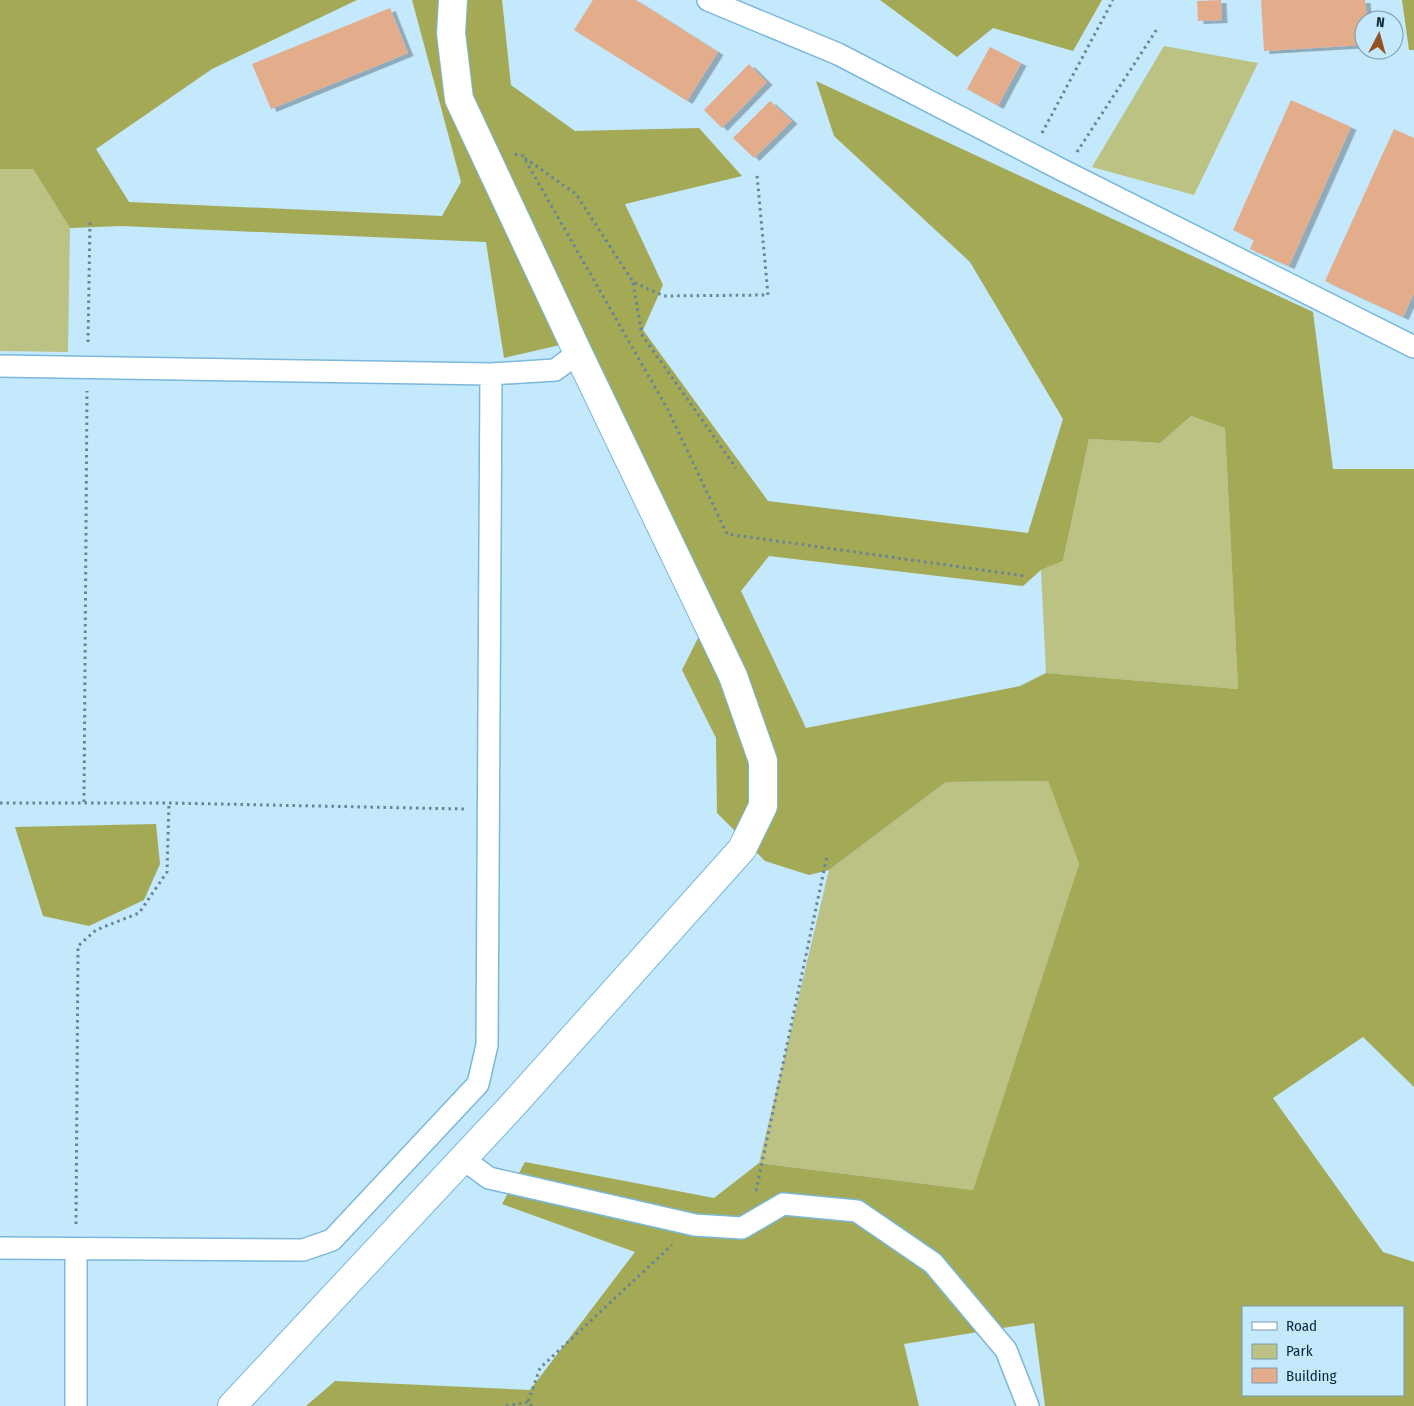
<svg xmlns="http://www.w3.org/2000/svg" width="1414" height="1406" viewBox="0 0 1414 1406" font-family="'Fira Sans Condensed',sans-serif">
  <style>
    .green { fill: #bcc184 }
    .forest { fill: #a3a954; fill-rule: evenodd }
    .building { fill: #e3ad8c; filter: url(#shadow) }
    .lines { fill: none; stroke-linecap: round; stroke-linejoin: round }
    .minor-casing { stroke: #7bb8d9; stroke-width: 24 }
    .tertiary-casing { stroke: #7bb8d9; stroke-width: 30 }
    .path { stroke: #678596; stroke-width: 3; stroke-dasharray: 2.5 4; stroke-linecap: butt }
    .minor { stroke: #fff; stroke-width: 21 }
    .tertiary { stroke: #fff; stroke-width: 28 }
  </style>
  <defs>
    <filter id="shadow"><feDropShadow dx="5.5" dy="3" stdDeviation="0" flood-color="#0004"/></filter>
  </defs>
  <rect width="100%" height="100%" fill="#c4e8fc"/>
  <path class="green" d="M1164,46L1258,63L1194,195L1092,167Z
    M0,169H33L70,228L68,352L0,351Z
    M1191,416L1225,428L1238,689L1046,673L1041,570L1063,561L1089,439L1160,443Z
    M1048,781L1079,864L973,1190L759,1163L829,870L946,782Z"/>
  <path class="forest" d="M0,0H357L212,69L96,149L129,202L442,216L461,182L412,0H502L511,85L575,131L699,128L742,176L625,204L663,285L643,330L768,501L1028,533L1063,419L970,262L834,136L816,81L1313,312L1333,469H1414V1087L1363,1037L1273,1098L1383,1252L1414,1262V1406H1045L1034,1323L904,1344L919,1406H306L335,1381L530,1390L635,1252L502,1204L525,1162L714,1198L759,1163L973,1190L1079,864L1048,781L946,782L829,870L809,875L765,861L717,813L716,738L682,670L711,612L586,339L504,358L486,242L122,226L70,228L33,169H0ZM1191,416L1225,428L1238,689L1046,673L1020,686L806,728L741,591L769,556L1023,586L1041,570L1063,561L1089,439L1160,443ZM1243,1307H1403V1395H1243Z
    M880,0H1102L1073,51L993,28L957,57Z
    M1402,0H1414V50H1409Z
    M156,824L160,864L144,900L89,926L43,916L15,827Z"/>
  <path class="building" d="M593,0H636L718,52L687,101L574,30Z
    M1221,0L1222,20L1198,21L1197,1Z
    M1261,0H1365L1367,20H1364V45L1264,51Z
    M390,8L408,53L271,109L252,64Z
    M990,47L1021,63L998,106L967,89Z
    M749,64L767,82L722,128L704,110Z
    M1291,100L1351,127L1289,266L1250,249L1254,240L1233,230Z
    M770,101L792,121L754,158L733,138Z
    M1394,129L1414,138V293L1403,317L1325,281Z"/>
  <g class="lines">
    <g class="minor-casing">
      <path id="minor" d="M708,0L838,54L1064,171L1414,347
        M0,366L491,374L555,370L578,353
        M463,1159L489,1178L695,1225L742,1228L783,1204L857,1211L933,1263L1006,1350L1028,1406
        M0,1248L303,1250L332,1240L478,1084L487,1045L491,374
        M76,1250V1406"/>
    </g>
    <g class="tertiary-casing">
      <path id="tertiary" d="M232,1406L512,1106L742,849L763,806V761L733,676L578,353L459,99L451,33L453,0"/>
    </g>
    <path class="path" d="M1042,133L1113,0
      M1077,152L1157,29
      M515,154L523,156L668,410L727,534L1025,576
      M525,158L576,194L633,282L664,296L768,295L757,175
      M633,283L642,335L736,468
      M88,342L90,221
      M84,802L87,391
      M0,803H169L464,809
      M756,1191L827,856
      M76,1224L78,946L96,930L139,913L167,872L169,803
      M506,1406L528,1402
      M532,1406L528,1402L540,1368L672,1245"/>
    <use href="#minor" class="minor"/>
    <use href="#tertiary" class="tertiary"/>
  </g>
  <rect x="1242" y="1306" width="162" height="90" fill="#c4e8fc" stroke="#7b9bac"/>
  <rect x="1252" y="1322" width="25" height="8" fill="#ffffff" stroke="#7b9bac"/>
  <text x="1286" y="1331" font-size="15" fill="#0e2734">Road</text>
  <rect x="1252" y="1344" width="25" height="15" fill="#bcc184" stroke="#7b9bac"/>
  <text x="1286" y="1356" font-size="15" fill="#0e2734">Park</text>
  <rect x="1252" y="1368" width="25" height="15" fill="#e3ad8c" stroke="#7b9bac"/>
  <text x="1286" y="1381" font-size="15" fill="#0e2734">Building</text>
  <g transform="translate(1379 35) rotate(6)"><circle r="24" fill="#c4e8fc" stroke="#7b9bac"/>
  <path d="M0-4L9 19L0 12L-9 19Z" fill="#945122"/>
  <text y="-8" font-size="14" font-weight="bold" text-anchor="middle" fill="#0e2734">N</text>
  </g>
</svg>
